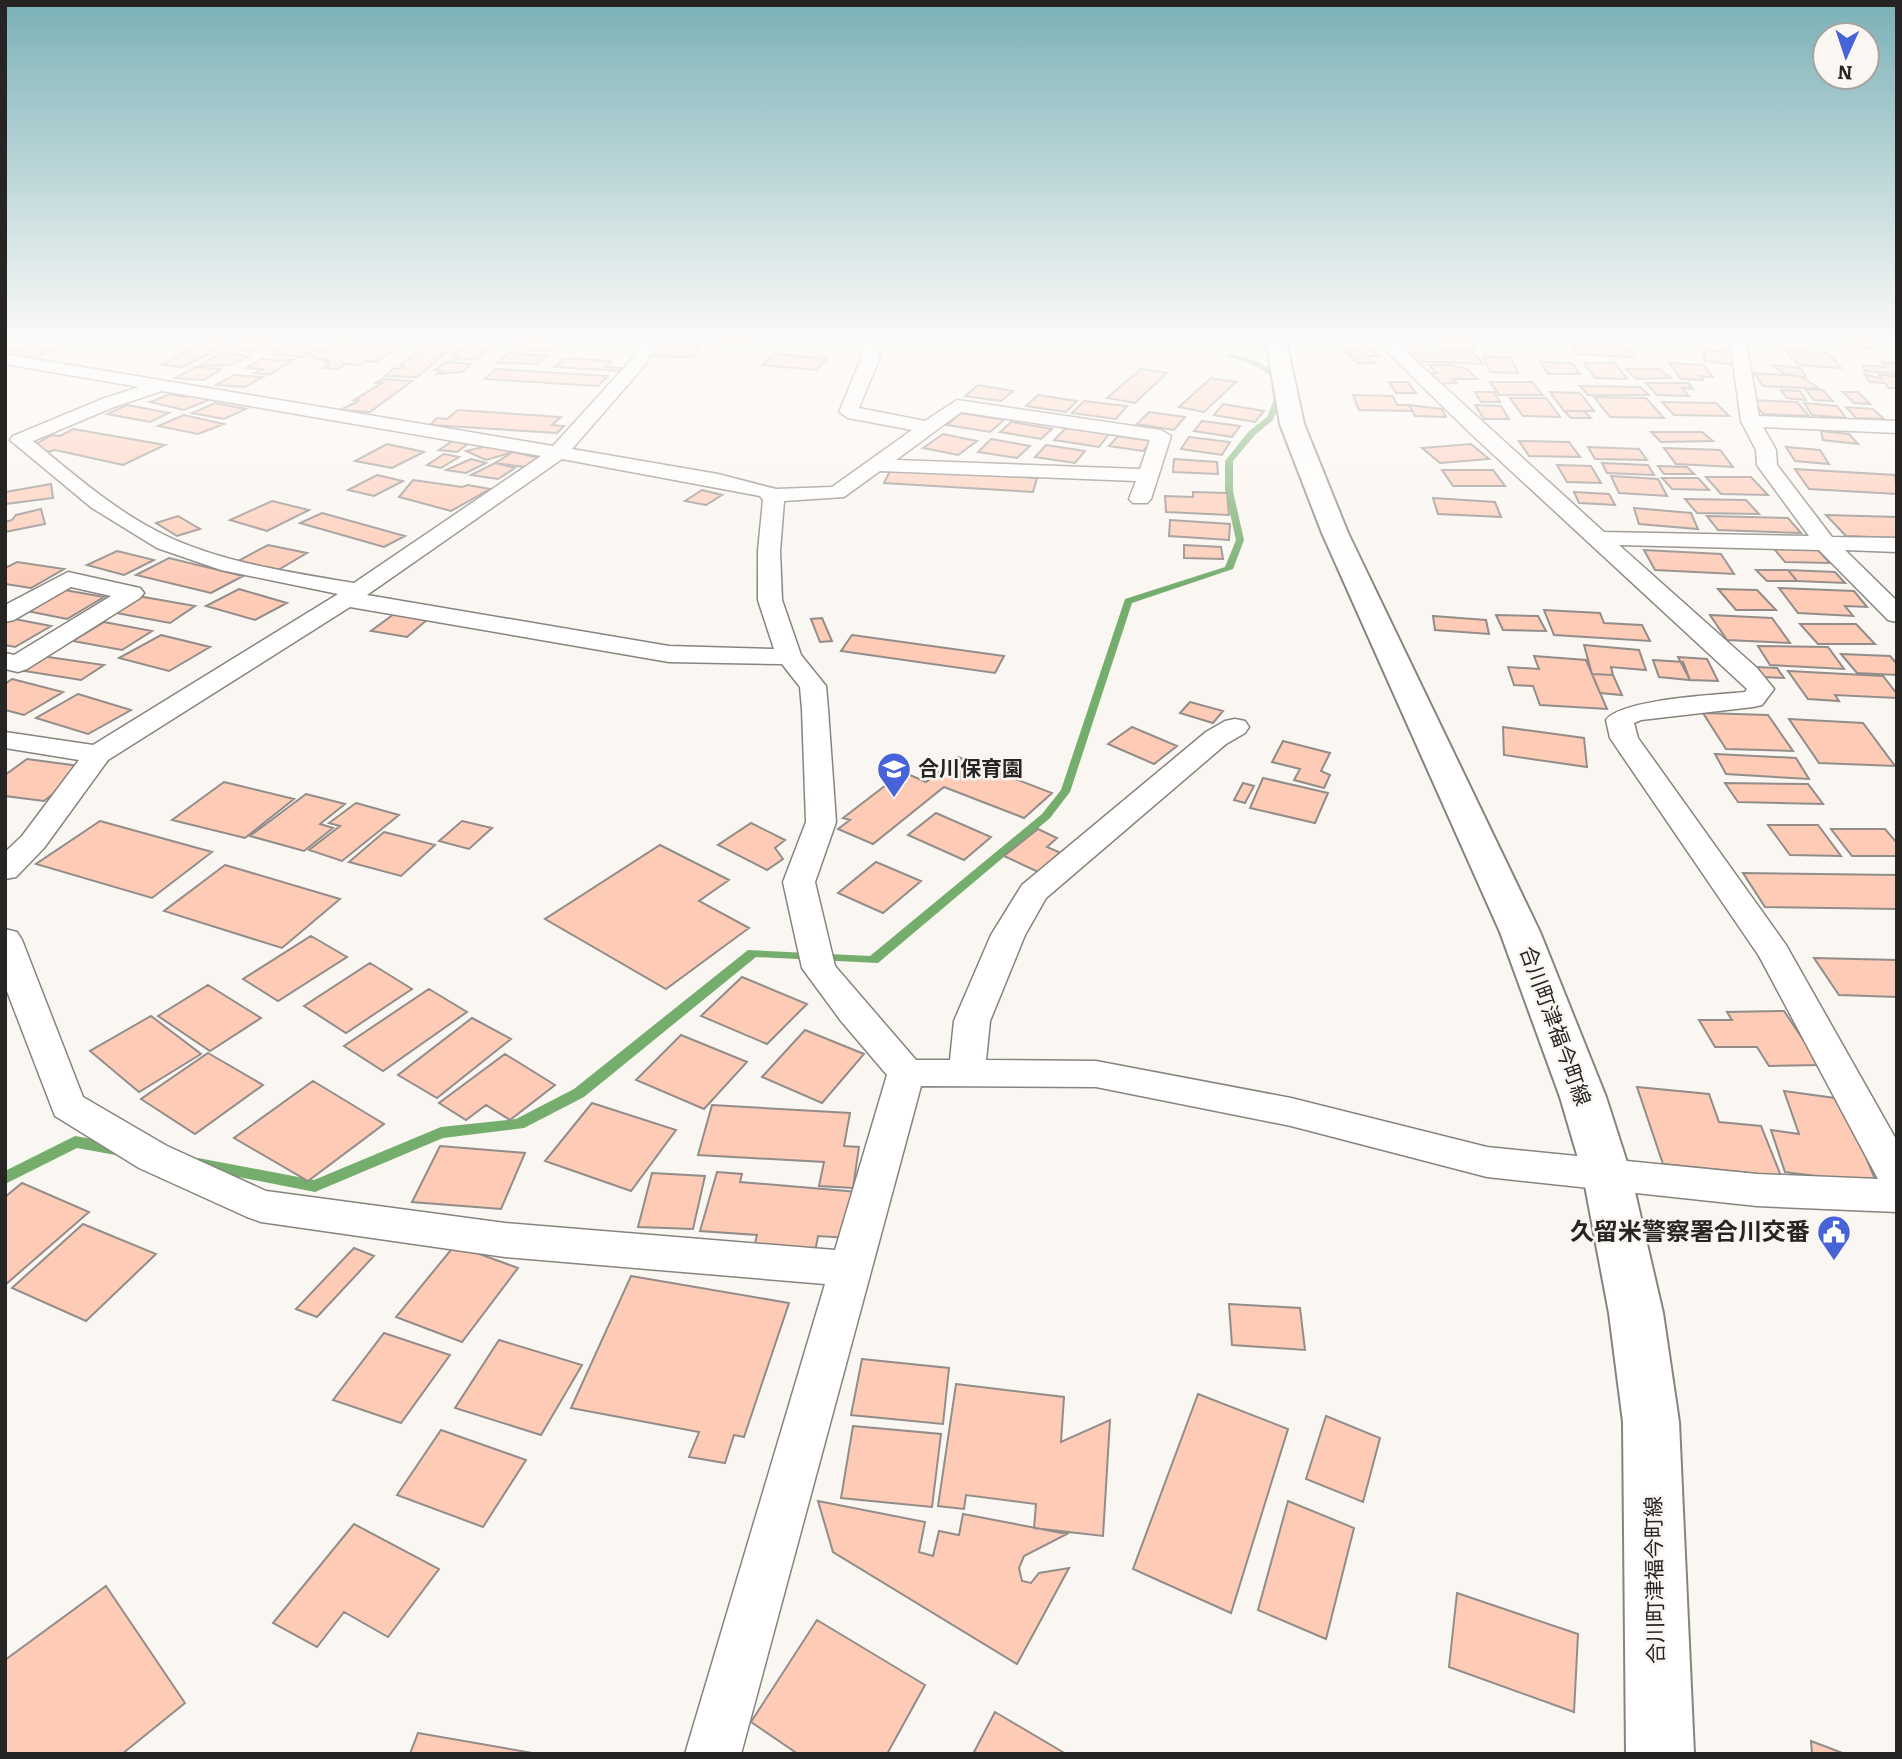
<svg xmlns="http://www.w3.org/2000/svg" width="1902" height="1759" viewBox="0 0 1902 1759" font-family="Bitter,'Noto Sans JP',serif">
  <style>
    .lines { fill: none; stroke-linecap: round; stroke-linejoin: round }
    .stream { fill: #75ad6d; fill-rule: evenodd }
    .building { fill: #fecbb7; stroke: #938d8a; stroke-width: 2 }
    .minor-casing { stroke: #87847f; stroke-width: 3 }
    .tertiary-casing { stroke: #87847f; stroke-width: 4 }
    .minor { fill: #fff; fill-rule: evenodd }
    .tertiary { fill: #fff; fill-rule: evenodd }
    .labels { text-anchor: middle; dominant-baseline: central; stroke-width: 5; stroke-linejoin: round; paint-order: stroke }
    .poi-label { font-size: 21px; font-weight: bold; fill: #272523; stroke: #faf6f1; text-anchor: start }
    .street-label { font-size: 21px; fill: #272523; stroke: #faf6f1 }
    .near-poi-label { font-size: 24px; font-weight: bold; fill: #272523; stroke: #faf6f1; text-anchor: end }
  </style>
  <rect width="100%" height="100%" fill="#faf6f1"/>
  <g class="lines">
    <path class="stream" d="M1228,354C1252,357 1271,366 1287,384L1273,420L1255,435L1233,461V491L1244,540L1233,569L1132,603L1070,792L1050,818L878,963L756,957L584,1097L524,1128L443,1138L315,1192L193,1168L190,1164L193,1160L198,1158L314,1180L441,1127L516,1119L574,1089L748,950L870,956L1042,814L1061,790L1125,599L1225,567L1236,540L1225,491V461L1249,431L1267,417L1280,384C1264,368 1248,361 1226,357L1225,356Z
      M75,1136L121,1144L126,1146L129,1150L126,1154L121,1156L77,1148L5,1184V1171Z"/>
  </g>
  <path class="building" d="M5,341H16L31,343L15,350L5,349Z
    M234,341L183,367L161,365L207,341Z
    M244,341H274L257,350H228Z
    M524,341H532L556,343L548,351L515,349Z
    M707,341H758L757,345L706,344Z
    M1438,341H1470L1475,350L1442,349Z
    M1842,341L1871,342L1875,348L1844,346Z
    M336,342L356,343L354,345L397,348L375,362L366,361L360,365L345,364L338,369L324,368L330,364L326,363L329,361L311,357Z
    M288,345L319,348L303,357L272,354Z
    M1573,345L1628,349L1633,357L1577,354Z
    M661,346L700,347L693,357L653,356Z
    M27,347L52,351L33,358L7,355Z
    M425,347L452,348L417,377L385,376L394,368L400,369L404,366L400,365L414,354L419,355Z
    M460,348L487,349L478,358L455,360L459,356H452Z
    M1371,348L1379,356H1368L1375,363H1358L1343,350Z
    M1704,350L1735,353L1736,365L1704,361Z
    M1786,351L1828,353L1841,368L1798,365Z
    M1473,352L1483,364L1411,361L1404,353Z
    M221,353L249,356L231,365L199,366Z
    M509,353L535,355L547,356L538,364L496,363Z
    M774,354L827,359L816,370L762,365Z
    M1483,356L1511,358L1518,373L1490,372Z
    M564,358L612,361L606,367L621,368L618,371L554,367Z
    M262,359L285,361L295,359L269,375L255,373L262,369L246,368Z
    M445,362L471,364L462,372L437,374L441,371L435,370Z
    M1540,362L1572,363L1580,374H1548Z
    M1882,362L1897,364V374L1865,371L1862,365L1885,367Z
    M1584,363H1615L1627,379L1595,378Z
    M1669,363L1703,365L1713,377L1700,376L1703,380L1681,379Z
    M1429,365H1450L1467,369L1477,379H1452L1456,383L1432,384L1422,374L1437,373Z
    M1773,365L1801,368L1806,377L1784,374Z
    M196,367L221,369L204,380L175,378Z
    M496,369L608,376L598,386L485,379Z
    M1141,369L1167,373L1135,403L1107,398Z
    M1626,369H1659L1671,378L1636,379Z
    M1754,373L1800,376L1820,389L1763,386Z
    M1864,374L1882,379L1879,375L1897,376V388H1889L1885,383L1870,382Z
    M234,375L263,377L245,387L216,385Z
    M1211,378L1236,382L1204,412L1179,407Z
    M382,379L412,381L370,412L340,410L360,400H354L382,383H376Z
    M1389,382H1408L1416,393H1396Z
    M1490,382H1532L1543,395H1499Z
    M1646,383H1688L1693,389L1682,388L1689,396L1657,395Z
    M978,385L1013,391L1001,401L965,396Z
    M1580,386L1640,387L1649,395H1588Z
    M1805,389L1823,390L1833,401L1814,400Z
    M1781,390L1800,391L1806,400L1787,398Z
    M1475,392H1494L1500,402H1481Z
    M1550,392L1580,393L1594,411H1564Z
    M1843,392H1858L1870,404L1854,403Z
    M193,393L214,398L184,410L150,402L170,394L184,397Z
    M1038,395L1077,401L1066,412L1026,406Z
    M1353,395L1393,396L1397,405H1409L1412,411L1359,410Z
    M1594,397L1646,398L1664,418L1610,417Z
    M1510,398H1546L1560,417L1523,416Z
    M1752,400L1797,402L1809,416L1763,414Z
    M1084,401L1127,406L1116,419L1072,413Z
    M1662,402L1716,403L1729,416L1674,415Z
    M215,403L246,409L224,419L192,413Z
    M1804,403L1837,406L1846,418L1812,415Z
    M1223,404L1264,411L1255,422L1214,415Z
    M127,405L169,413L150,422L107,414Z
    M1409,405L1442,409L1446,417L1415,416Z
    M1475,405L1501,406L1509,419H1484Z
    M1846,407L1873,409L1884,419L1856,418Z
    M458,410L561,417L552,425L564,426L557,433L430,425L437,418L447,419Z
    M1564,411H1584L1591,418H1571Z
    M1149,412L1185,417L1174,430L1137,424Z
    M961,413L1004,420L990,432L947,425Z
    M184,415L224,424L198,434L158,426Z
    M1202,421L1240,426L1232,437L1194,431Z
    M1011,422L1052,429L1041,439L1000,432Z
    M1066,428L1109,434L1099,447L1054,440Z
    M73,429L165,445L123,465L55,450L44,453L36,444L52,435L60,436Z
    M1821,431L1849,434L1858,444L1823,440Z
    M1651,432H1702L1713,441L1661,442Z
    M943,434L977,441L958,455L923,448Z
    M1118,436L1152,441L1143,451L1109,446Z
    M1189,437L1230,442L1222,455L1181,449Z
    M991,439L1030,446L1017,458L978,452Z
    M454,440L469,443L457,452L439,450Z
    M1519,441L1569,442L1580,457L1529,456Z
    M387,444L424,452L392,468L355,461Z
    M1471,444L1489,459L1440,463L1422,448Z
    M1046,445L1085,451L1075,463L1035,457Z
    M487,446L513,452L486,460L466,451Z
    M1588,447L1639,449L1647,460L1595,459Z
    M1786,447L1820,450L1829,464L1795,461Z
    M1664,448L1720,450L1733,467L1676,464Z
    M513,452L540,458L525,467L495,463Z
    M444,454L459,457L441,468L427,465Z
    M471,459L486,463L466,473L446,470Z
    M1174,459L1217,462L1218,474L1173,472Z
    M495,463L515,468L498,479L471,475Z
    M1602,463L1648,465L1654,475L1607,473Z
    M1557,465L1591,466L1601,483L1567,482Z
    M1658,466L1687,467L1694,474H1664Z
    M891,469L1037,478L1033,492L884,483Z
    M1795,469L1895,475L1897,494L1809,489Z
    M1442,470H1493L1505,486H1453Z
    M377,475L403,481L374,496L348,490Z
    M1611,476L1658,479L1667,496L1619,493Z
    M1706,477H1751L1768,495L1721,494Z
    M1662,478H1698L1709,490L1672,489Z
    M413,480L462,487L468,485L490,489L451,511L399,497Z
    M51,484L53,498L5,504V492Z
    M702,490L722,495L706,505L685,501Z
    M1193,492L1227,493L1229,515L1166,512L1165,496L1193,497Z
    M1574,492L1609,494L1615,505L1579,503Z
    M1433,498L1495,502L1501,517L1438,514Z
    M1685,499L1746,500L1759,514L1697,513Z
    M272,501L309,510L267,531L230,520Z
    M1634,508L1691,513L1698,529L1639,524Z
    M41,509L45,524L5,532V522L12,520L16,515Z
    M322,513L405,536L384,547L300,523Z
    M1826,515L1897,517V538L1846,536Z
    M178,516L200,529L177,536L156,523Z
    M1707,516L1788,518L1801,533L1718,530Z
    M1170,520L1230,524L1229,540L1169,536Z
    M1770,544L1813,545L1830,563L1785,562Z
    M268,545L307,553L278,570L238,561Z
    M1184,545L1221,547L1223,559L1184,558Z
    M1644,550L1721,554L1734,574L1655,570Z
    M117,551L154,560L124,575L87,565Z
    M169,558L243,576L211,593L136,575Z
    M17,562L64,569L31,588L5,584V568Z
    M1756,570H1788L1797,581H1767Z
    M1788,570L1835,572L1845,583L1797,581Z
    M1779,588L1854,591L1867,607L1845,606L1853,616L1798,613Z
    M59,589L104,597L67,619L22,610Z
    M239,589L287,603L255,620L206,606Z
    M1718,589L1757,590L1776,610H1736Z
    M138,596L195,606L170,623L111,612Z
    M1544,610L1600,613L1604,623L1642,625L1650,641L1554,635Z
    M394,614L428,619L407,637L371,631Z
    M1496,615L1538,616L1546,631L1503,630Z
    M1710,615L1772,618L1790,643L1727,640Z
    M1433,616L1486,620L1489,634L1435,630Z
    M9,618L51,626L15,647L5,645V621Z
    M822,618L832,641L820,642L811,619Z
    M104,622L152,631L122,650L73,641Z
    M1800,624H1856L1875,644H1818Z
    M161,635L210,647L169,671L119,658Z
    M852,635L1004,656L995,673L841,651Z
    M1584,645L1639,650L1646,670L1611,667L1613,675L1592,674Z
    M1758,646L1828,647L1844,669L1770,665Z
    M1841,654L1890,656L1897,664V675L1857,673Z
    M41,656L104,665L81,680L18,670Z
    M1534,656L1586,660L1607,709L1540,705L1533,686L1514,685L1508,667L1539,669Z
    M1678,657L1707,659L1718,681L1690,680Z
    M1653,660L1683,662L1690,680L1659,677Z
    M1756,667L1777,668L1784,678L1762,677Z
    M1788,671L1883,676L1897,694V698L1835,695L1839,701L1808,699Z
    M1592,674L1613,675L1622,695L1600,693Z
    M12,679L63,692L24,715L5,710V684Z
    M78,694L131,710L88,734L36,718Z
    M1190,702L1223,711L1213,723L1180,713Z
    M1703,713L1768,715L1793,751L1726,749Z
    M1789,719L1863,723L1895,766L1819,763Z
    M1132,727L1177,746L1154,764L1108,744Z
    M1503,727L1584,738L1587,767L1504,755Z
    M1283,741L1330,753L1321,771L1330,775L1324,788L1294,780L1300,769L1272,762Z
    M1715,754L1796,758L1809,779L1726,774Z
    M958,757L1052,793L1024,818L944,787L873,844L838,829L850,820L843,818L903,772L926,782Z
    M27,759L87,767L44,801L5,796V775Z
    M1263,778L1328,793L1315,823L1250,808Z
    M224,782L294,799L245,838L172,820Z
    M1243,783L1254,786L1245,803L1234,800Z
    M1725,783L1808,784L1823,804L1738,802Z
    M306,794L345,804L320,824L333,828L304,851L250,836Z
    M356,803L399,815L342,861L309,850L340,826L329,823Z
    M936,813L991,837L964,860L908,835Z
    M100,821L212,852L152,898L36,864Z
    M462,821L492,828L469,849L439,841Z
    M751,823L785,840L775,848L783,859L767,870L718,845Z
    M1768,825H1818L1841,856L1790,855Z
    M1038,829L1057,838L1047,847L1068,856L1045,875L1004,856Z
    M1831,829H1885L1897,843V856H1852Z
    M384,832L435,845L401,876L349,862Z
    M660,845L729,880L699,901L749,928L666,989L545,919Z
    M876,862L921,881L883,913L838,893Z
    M225,865L340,899L282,948L164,911Z
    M1743,873L1897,875V909L1765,907Z
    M311,936L347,957L278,1001L243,979Z
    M1814,958L1897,960V997L1839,995Z
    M370,963L412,989L346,1033L304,1006Z
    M742,977L807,1004L767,1044L701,1016Z
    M208,985L261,1018L210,1051L158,1016Z
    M429,989L467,1012L383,1071L344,1046Z
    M1784,1011L1820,1065L1769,1066L1757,1047H1715L1699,1020H1732L1727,1012Z
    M151,1016L201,1054L139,1092L90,1051Z
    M472,1018L511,1039L437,1098L398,1075Z
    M805,1030L864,1054L822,1103L762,1077Z
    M681,1035L747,1062L704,1109L636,1080Z
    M208,1053L263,1085L195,1134L141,1099Z
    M505,1054L555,1085L510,1120L486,1105L466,1120L439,1103Z
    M313,1081L384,1124L308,1181L234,1138Z
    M1637,1087L1709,1094L1719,1122L1761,1126L1781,1176L1663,1164Z
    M1784,1091L1842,1099L1877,1184L1785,1172L1771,1130L1799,1134Z
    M592,1103L676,1130L631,1191L545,1161Z
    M712,1105L850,1113L844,1146L859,1147L853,1188L819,1186L824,1162L698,1155Z
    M440,1146L525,1153L501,1209L412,1202Z
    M717,1172L742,1174L740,1182L858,1192L849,1238L818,1236L814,1257L753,1251L757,1235L700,1231Z
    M652,1173L705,1176L693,1229L638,1227Z
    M22,1183L89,1212L5,1285V1197Z
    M83,1224L156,1254L86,1321L12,1288Z
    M455,1245L518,1268L462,1342L396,1317Z
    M354,1248L374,1256L317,1317L296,1309Z
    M631,1276L789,1303L744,1437L734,1435L725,1463L689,1457L699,1432L571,1408Z
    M1229,1304L1300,1308L1305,1350L1232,1345Z
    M384,1333L450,1355L401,1423L333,1400Z
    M499,1340L582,1365L541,1435L455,1408Z
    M862,1359L949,1368L943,1424L851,1415Z
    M956,1384L1064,1397L1061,1442L1110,1420L1103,1536L1034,1528L1036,1504L966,1495L964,1509L938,1506Z
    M1198,1394L1288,1429L1231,1613L1133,1569Z
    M1326,1416L1380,1438L1363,1502L1306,1479Z
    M853,1426L941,1434L932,1507L841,1498Z
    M441,1430L526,1460L483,1527L397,1495Z
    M818,1501L925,1522L919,1552L933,1556L939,1531L959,1535L963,1514L1067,1534L1024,1556L1019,1568L1022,1581L1031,1583L1039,1573L1069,1568L1017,1664L833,1552Z
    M1288,1501L1354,1528L1326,1639L1258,1610Z
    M354,1524L439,1569L388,1637L344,1612L317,1647L273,1623Z
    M106,1586L185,1703L122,1754H5V1660Z
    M1457,1593L1578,1634L1574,1712L1449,1667Z
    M817,1620L925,1685L887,1754H798L751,1722Z
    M995,1712L1066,1754H973Z
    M418,1733L538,1754H410Z
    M1811,1741L1845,1754H1812Z"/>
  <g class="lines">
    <g class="minor-casing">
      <path id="minor" d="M642,341H658L645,365L572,449L718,474L776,489L832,487L912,430L848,418L839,412L862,357L855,347L858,341H874L872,347L880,357L859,408L925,421L957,400L1161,430L1171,436L1151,499L1147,503H1133L1129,499L1136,481L880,471L844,497L784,501L780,551L782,600L801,655L826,686L828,709L836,822L815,882L835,966L916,1060H950L954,1021L991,935L1022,885L1206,732L1225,721L1235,719L1245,721L1249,727L1245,733L1226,744L1046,898L1025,935L990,1021L986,1060L1096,1061L1291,1098L1487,1147L1757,1174L1878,1179L1759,956L1610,738L1606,720C1621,699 1717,695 1745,692L1747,689L1469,432L1376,341H1394L1604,532L1809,536L1757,465L1756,450L1741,421L1730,341H1746L1759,416L1897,421V433L1763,427L1776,450L1777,465L1832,537L1897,538V552L1845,550L1897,601V622L1888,620L1819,550L1619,545L1757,668L1774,689L1762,705L1753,707L1641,720L1634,723L1638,738L1786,945L1897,1141V1212L1757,1206L1487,1177L1291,1126L1096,1087L921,1086L741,1754H685L825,1284L505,1257L261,1222L247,1217L139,1168L55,1116L5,986V929L17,932L22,940L83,1097L167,1146L266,1191L505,1223L835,1250L887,1075L841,1021L802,968L783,882L806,822L802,709L800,687L782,664L669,662L350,607L108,760L44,848L16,877L5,879V852L22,836L79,760L5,748V732L93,745L338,594L221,570L157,548L92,508L10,440L13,436L102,399L139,387L5,364V354L553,446L632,359ZM162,391L541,456L354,583C294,573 230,564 173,539C121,516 77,477 33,441L114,407ZM961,412L1150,440L1140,469L896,460ZM562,459L760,496L763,500L758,551V600L774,649L669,646L367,595Z
        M68,572L140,588L144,593L140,598L27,669L18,672L5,669V653L14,655L111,596L71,587L14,620L5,622V605Z"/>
    </g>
    <g class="tertiary-casing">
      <path id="tertiary" d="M1266,341H1286L1304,424L1348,533L1540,932L1606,1097L1631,1175L1663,1313L1679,1422L1694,1754H1626L1623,1422L1609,1313L1583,1175L1560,1097L1500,932L1322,533L1280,424Z"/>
    </g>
    <use href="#minor" class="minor"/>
    <use href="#tertiary" class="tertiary"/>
  </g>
  <linearGradient id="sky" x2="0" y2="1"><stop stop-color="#7ab1b7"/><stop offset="0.58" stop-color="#fdfbf9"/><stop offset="1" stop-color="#fdfbf9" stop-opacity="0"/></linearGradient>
  <rect width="1902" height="588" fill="url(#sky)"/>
  <defs>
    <g id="school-pin" transform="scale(1.75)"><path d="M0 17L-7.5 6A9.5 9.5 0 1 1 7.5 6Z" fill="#4763d7" stroke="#faf6f1"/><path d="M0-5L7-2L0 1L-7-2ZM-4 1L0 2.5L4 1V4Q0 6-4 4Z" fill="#fff"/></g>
    <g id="civic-pin" transform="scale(1.75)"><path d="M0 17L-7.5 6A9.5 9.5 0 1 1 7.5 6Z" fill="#4763d7" stroke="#faf6f1"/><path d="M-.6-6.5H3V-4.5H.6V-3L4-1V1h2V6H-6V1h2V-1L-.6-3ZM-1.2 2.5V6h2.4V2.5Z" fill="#fff"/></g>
  </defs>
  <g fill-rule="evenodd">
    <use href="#school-pin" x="894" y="769"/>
    <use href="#civic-pin" x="1834" y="1232"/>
  </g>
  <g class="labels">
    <g class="poi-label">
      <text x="918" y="769">合川保育園</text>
    </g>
    <g class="street-label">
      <text transform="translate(1555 1026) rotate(70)">合川町津福今町線</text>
      <text transform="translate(1655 1580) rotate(-91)">合川町津福今町線</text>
    </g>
    <g class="near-poi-label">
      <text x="1810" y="1232">久留米警察署合川交番</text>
    </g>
  </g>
  <rect width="1902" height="1759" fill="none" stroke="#272523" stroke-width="14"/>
  <g transform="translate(1846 56) rotate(183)"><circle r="33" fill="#faf6f1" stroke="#a6a29f" stroke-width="2"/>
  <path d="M0-5L12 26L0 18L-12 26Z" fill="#4763d7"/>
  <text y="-10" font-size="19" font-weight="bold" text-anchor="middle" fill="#272523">N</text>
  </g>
</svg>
